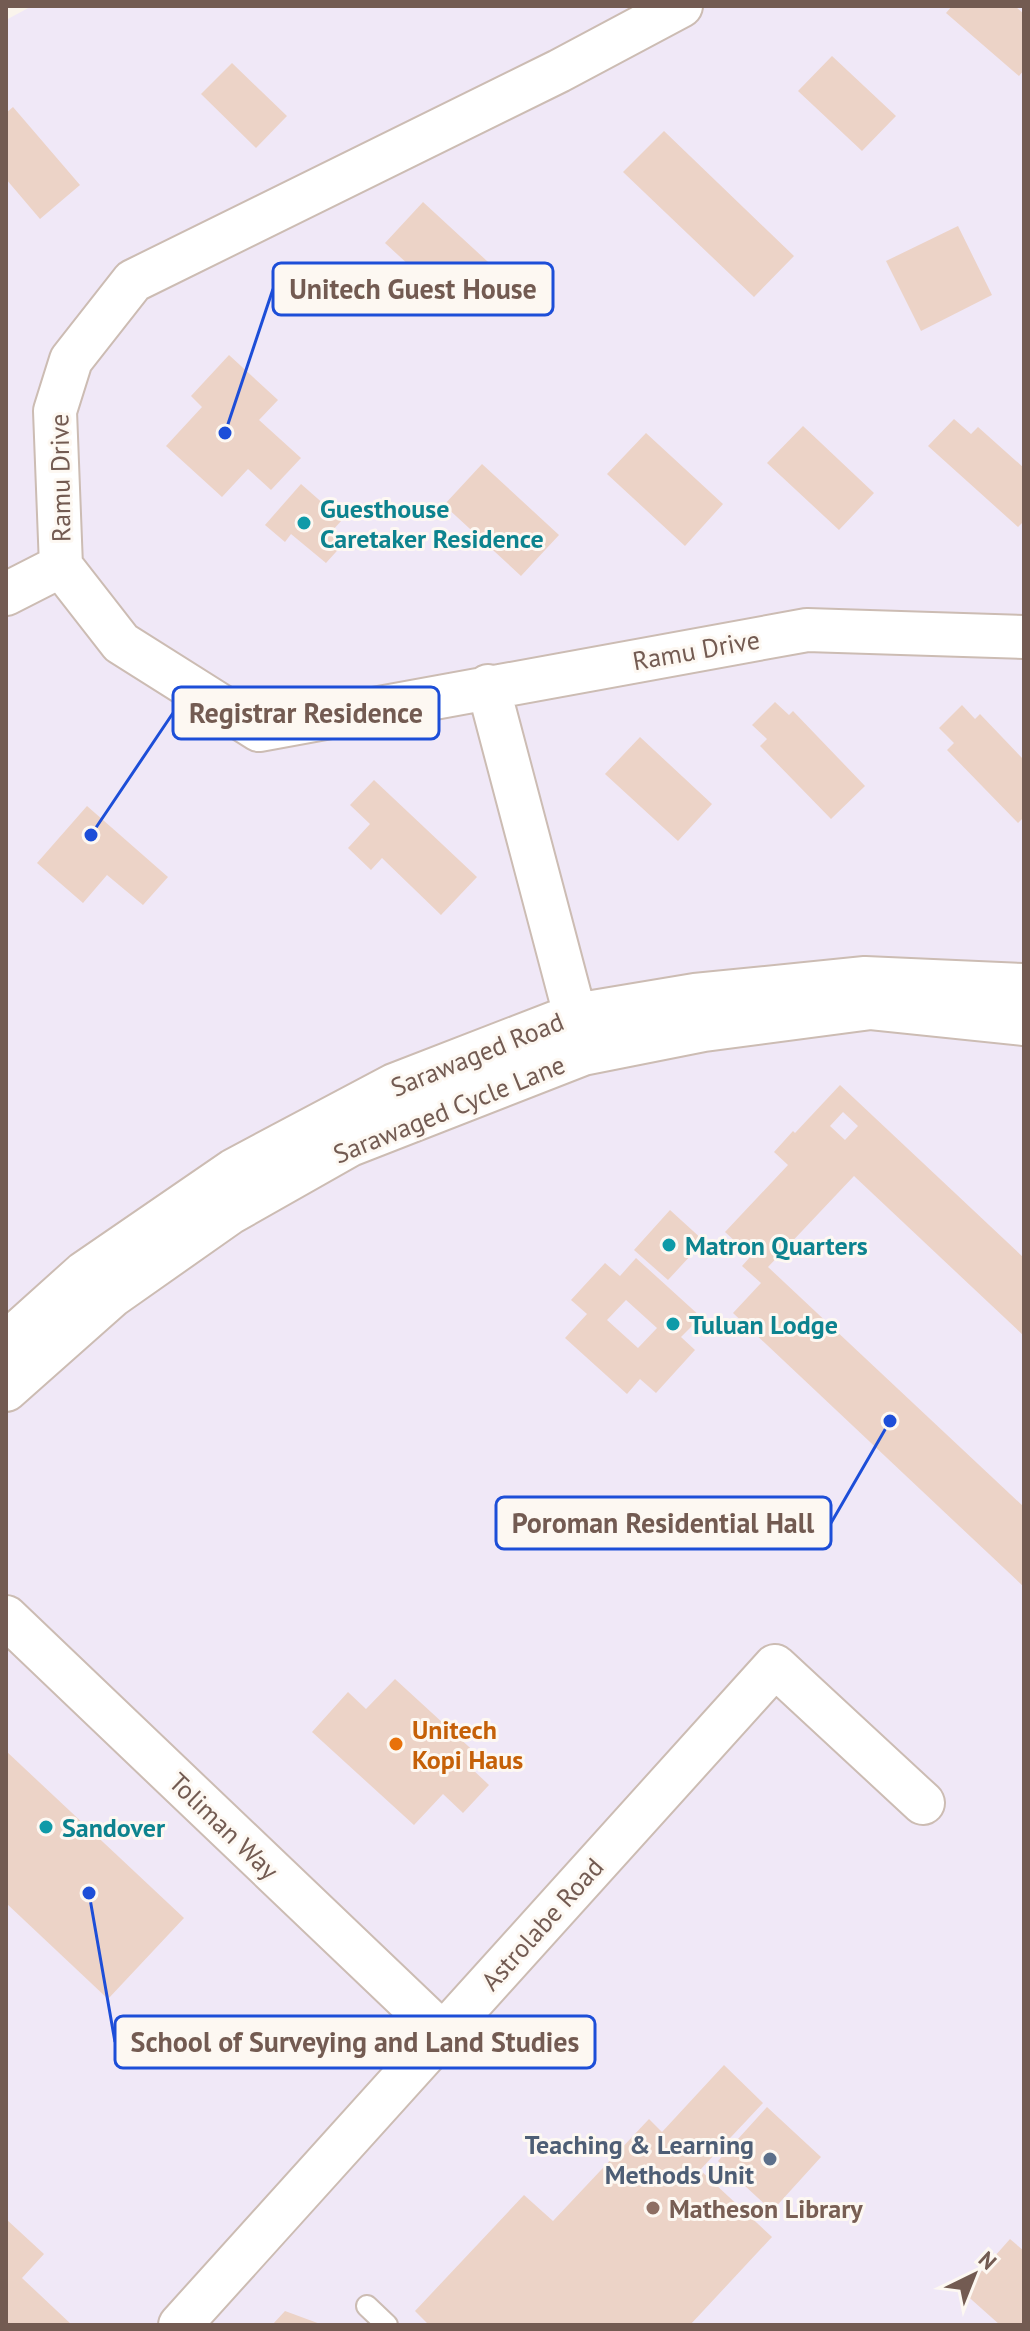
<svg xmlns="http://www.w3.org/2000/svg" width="1030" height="2331" viewBox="0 0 1030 2331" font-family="'PT Sans',sans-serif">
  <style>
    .education { fill: #f0e8f7 }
    .building { fill: #ecd3c7; fill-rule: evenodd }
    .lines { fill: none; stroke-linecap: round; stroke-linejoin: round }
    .service-casing { stroke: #ccbcb3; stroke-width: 24 }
    .minor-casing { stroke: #ccbcb3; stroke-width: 46 }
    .service { stroke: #fff; stroke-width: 20 }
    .minor { stroke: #fff; stroke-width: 42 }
    .culture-dot { fill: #0f9aa8; stroke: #fdf8f2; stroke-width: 3 }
    .food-dot { fill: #e8710a; stroke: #fdf8f2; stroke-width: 3 }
    .service-dot { fill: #5c6f8a; stroke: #fdf8f2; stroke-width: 3 }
    .education-dot { fill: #8d6e63; stroke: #fdf8f2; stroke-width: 3 }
    .labels { text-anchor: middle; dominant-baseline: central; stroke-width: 6; stroke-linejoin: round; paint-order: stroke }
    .street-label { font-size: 26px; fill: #735b52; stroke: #fdf8f2 }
    .culture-label { font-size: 26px; font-weight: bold; fill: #0d838f; stroke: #fdf8f2; text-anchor: start }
    .food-label { font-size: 26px; font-weight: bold; fill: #c56008; stroke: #fdf8f2; text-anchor: start }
    .service-label { font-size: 26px; font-weight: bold; fill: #4e5e75; stroke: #fdf8f2; text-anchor: end }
    .education-label { font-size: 26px; font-weight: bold; fill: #785e54; stroke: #fdf8f2; text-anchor: start }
    .leader { fill: none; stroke: #1d4ed8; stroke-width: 3 }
    .callout-dot { fill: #1d4ed8; stroke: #fdf8f2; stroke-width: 3 }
    .callout { fill: #fdf8f2; stroke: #1d4ed8; stroke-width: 3 }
    .callout-label { font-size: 28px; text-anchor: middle; font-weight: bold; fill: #735b52 }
  </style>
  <rect width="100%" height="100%" fill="#faf4ec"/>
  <path class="education" d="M32,6H1024V2325H6V20Z"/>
  <path class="building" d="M952,6H1015L1024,14V70L1019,76L946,13Z
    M832,56L896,116L862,151L798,91Z
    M232,63L287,116L256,148L201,94Z
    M13,107L80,185L40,219L6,179V113Z
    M664,131L794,256L754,297L623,172Z
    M423,202L500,273L462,314L385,243Z
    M958,226L992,295L921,331L886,261Z
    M229,355L278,400L259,420L301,458L271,490L248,469L222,497L166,446L202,407L191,396Z
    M954,419L971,434L978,427L1024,468V521L1018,527L928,446Z
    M803,426L874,493L839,530L767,463Z
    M646,433L723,504L685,546L607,474Z
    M482,464L559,535L521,576L444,505Z
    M301,484L342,520L332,531L345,542L326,563L291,534L285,542L265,525Z
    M775,702L789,715L793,711L865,786L831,819L760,746L767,739L752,725Z
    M962,705L975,719L980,714L1024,760V817L1018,823L947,750L954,743L939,728Z
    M640,737L712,804L678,841L605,774Z
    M374,780L477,877L441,915L382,858L371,870L348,848L370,824L350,805Z
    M87,806L168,877L143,905L107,875L83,903L37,863Z
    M840,1085L1024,1258V1336L854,1176L768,1267L1024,1507V1587L733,1313L761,1283L742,1266L751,1256L725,1232L788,1165L774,1152L793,1131L795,1133ZM843,1112L858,1126L845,1140L830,1126Z
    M670,1210L704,1241L668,1280L634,1250Z
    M636,1258L701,1317L681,1337L695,1350L656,1393L640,1379L627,1394L565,1338L587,1314L571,1300L605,1263L620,1276ZM626,1300L657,1328L638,1348L607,1320Z
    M395,1679L480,1757L471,1768L489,1785L463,1813L443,1794L414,1825L312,1732L348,1692L366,1709Z
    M6,1751L184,1918L108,1999L6,1903Z
    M724,2065L763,2103L700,2170L772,2237L690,2325H429L415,2311L524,2195L553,2221L649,2119L662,2132Z
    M767,2107L821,2157L772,2211L718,2161Z
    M6,2219L44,2254L22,2278L72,2325H6Z
    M1010,2239L1024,2251V2325H1000L963,2292Z
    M285,2311L323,2325H272Z"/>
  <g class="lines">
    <g class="service-casing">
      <path id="service" d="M367,2306L387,2325"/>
    </g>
    <g class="minor-casing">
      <path id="minor" d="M681,6L559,71L133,281L71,360L55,411L61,566L121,643L259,730L807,630L1024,637
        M6,594L61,566
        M583,1054L704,1030L871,1008L1024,1024
        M6,1343L84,1273L234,1170L394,1085L575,1015L695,995L865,978L1024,985
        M6,1390L112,1296L230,1213L350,1145L583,1054L575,1015L488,686
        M6,1617L443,2034
        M180,2325L775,1666L923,1803"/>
    </g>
    <use href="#service" class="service"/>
    <use href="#minor" class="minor"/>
  </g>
  <g class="culture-dot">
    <circle cx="304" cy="523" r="8"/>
    <circle cx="669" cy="1245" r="8"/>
    <circle cx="673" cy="1324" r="8"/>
    <circle cx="46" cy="1827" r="8"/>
  </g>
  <circle class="food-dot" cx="396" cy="1744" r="8"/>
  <circle class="service-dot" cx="770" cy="2159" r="8"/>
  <circle class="education-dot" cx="653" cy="2208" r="8"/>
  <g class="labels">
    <g class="street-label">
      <text transform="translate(60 478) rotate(-91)">Ramu Drive</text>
      <text transform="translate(696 650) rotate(-10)">Ramu Drive</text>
      <text transform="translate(477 1054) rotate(-22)">Sarawaged Road</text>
      <text transform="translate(449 1109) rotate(-22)">Sarawaged Cycle Lane</text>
      <text transform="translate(224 1826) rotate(44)">Toliman Way</text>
      <text transform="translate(542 1924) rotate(-48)">Astrolabe Road</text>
    </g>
    <g class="culture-label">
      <text x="320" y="508">Guesthouse<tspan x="320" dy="30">Caretaker Residence</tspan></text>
      <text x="685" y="1245">Matron Quarters</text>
      <text x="689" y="1324">Tuluan Lodge</text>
      <text x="62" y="1827">Sandover</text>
    </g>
    <g class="food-label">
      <text x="412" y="1729">Unitech<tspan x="412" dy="30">Kopi Haus</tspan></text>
    </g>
    <g class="service-label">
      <text x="754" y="2144">Teaching &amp; Learning<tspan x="754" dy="30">Methods Unit</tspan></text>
    </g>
    <g class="education-label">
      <text x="669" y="2208">Matheson Library</text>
    </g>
  </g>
  <path class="leader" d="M225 433L273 289M91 835L173 713M890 1421L831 1523M89 1893L115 2042"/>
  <g class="callout-dot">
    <circle cx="225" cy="433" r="8"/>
    <circle cx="91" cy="835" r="8"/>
    <circle cx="890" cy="1421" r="8"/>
    <circle cx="89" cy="1893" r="8"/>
  </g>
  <g class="callout">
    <rect x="273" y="263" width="280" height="52" rx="8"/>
    <rect x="173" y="687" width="266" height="52" rx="8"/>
    <rect x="496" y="1497" width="335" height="52" rx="8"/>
    <rect x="115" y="2016" width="480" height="52" rx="8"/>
  </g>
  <g class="callout-label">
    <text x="413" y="299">Unitech Guest House</text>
    <text x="306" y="723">Registrar Residence</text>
    <text x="663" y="1533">Poroman Residential Hall</text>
    <text x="355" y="2052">School of Surveying and Land Studies</text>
  </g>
  <rect width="1030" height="2331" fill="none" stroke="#735b52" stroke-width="16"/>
  <g transform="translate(974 2275) rotate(43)" stroke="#fdf8f2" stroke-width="6" paint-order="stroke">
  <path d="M0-6L14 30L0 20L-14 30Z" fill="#735b52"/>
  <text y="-12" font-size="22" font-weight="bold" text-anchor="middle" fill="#735b52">N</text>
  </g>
</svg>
